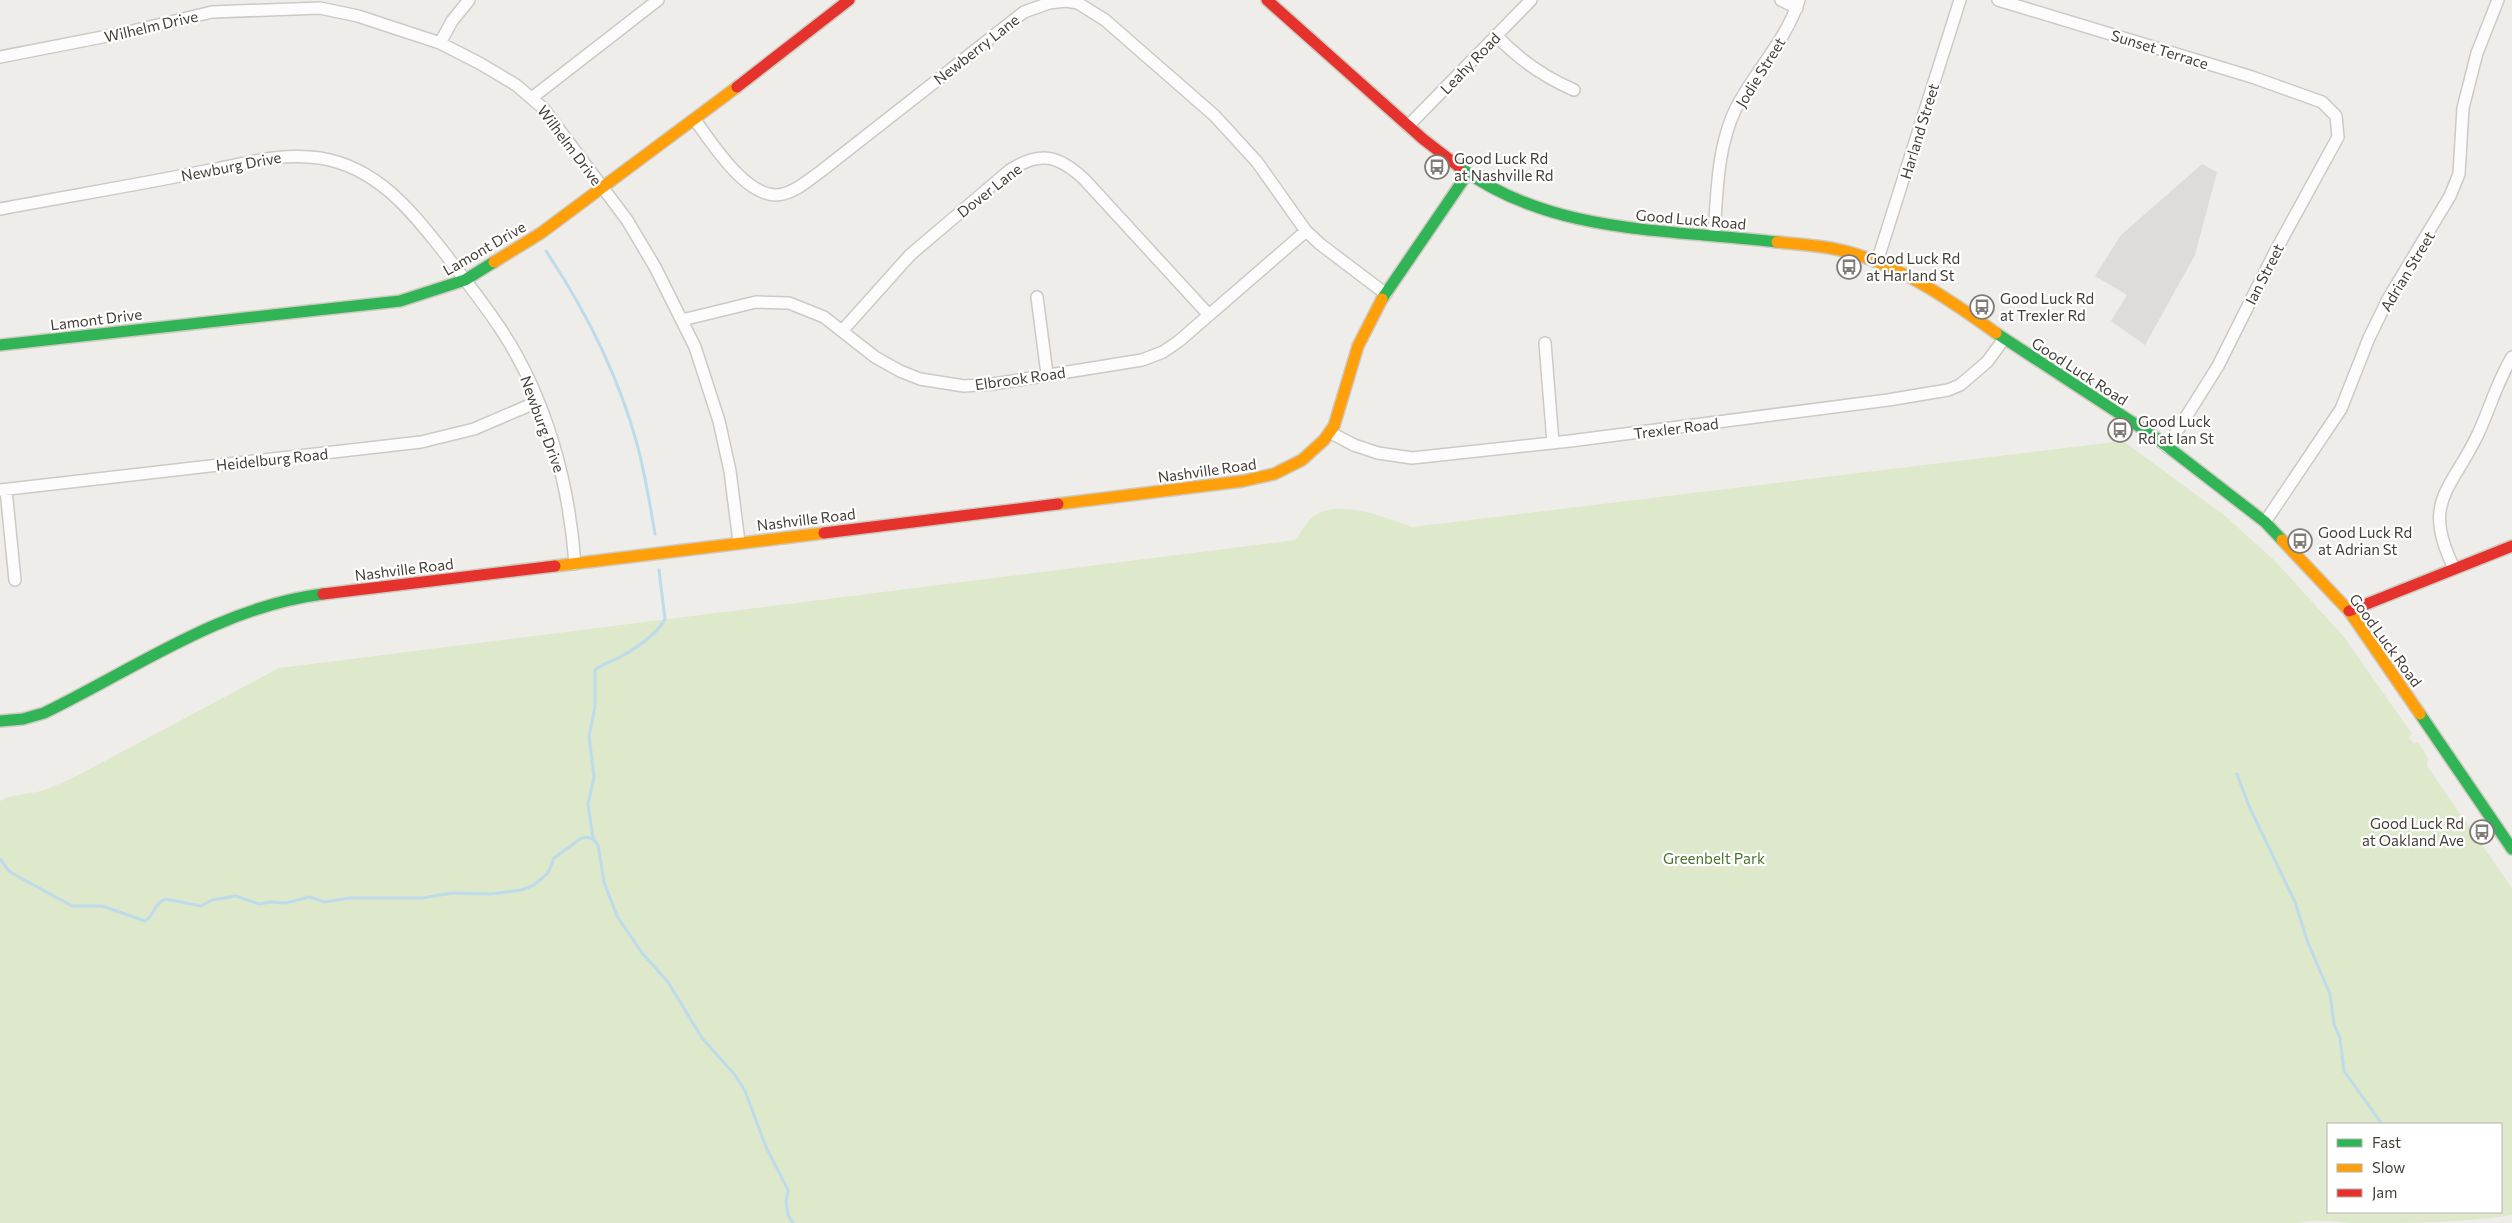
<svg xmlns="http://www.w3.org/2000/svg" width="2512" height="1223" viewBox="0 0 2512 1223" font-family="Commissioner,sans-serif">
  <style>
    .green { fill: #dee8cb; fill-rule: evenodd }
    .parking { fill: #dedcda }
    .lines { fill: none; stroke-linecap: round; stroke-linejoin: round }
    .stream { stroke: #bddbeb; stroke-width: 3 }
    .street-casing { stroke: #ccc9c6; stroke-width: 14 }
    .fast-casing { stroke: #cecac1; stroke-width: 14 }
    .slow-casing { stroke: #cecac1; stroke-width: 14 }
    .jam-casing { stroke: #cecac1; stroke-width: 14 }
    .street { stroke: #fdfcfc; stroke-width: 11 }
    .fast { stroke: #30b455; stroke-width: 11 }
    .slow { stroke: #ff9f0a; stroke-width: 11 }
    .jam { stroke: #e5322d; stroke-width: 11 }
    .labels { text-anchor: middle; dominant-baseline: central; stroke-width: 4.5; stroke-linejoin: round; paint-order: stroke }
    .street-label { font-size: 15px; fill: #453e36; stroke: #fff }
    .poi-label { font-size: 15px; fill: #453e36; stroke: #fff; text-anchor: start }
    .park-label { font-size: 15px; fill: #4c722e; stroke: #fff }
  </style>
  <rect width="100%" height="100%" fill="#efedea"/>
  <path class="green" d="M2123,441L2224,515L2275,561L2344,637L2412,734L2409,737L2414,744L2418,742L2428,758L2427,766L2512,888V1215C2462,1223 2409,1223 2358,1223C2338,1223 2317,1218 2297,1223H0V801L8,797L42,791L71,779L279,668L1295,540C1301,532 1306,522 1314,516C1337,498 1388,518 1412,527ZM2328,1124H2501V1212H2328Z"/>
  <path class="parking" d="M2202,164L2217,172L2195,255L2145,345L2111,321L2127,295L2095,276L2121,235Z"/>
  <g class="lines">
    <path class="stream" d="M546,251C586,311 618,374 637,444C645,473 650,504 655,534
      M2237,774L2249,806L2295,902L2308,943L2330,994L2334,1024L2340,1038L2344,1071L2382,1124
      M593,838L588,804L594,777L589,736L595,707V670C602,664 607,663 616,659C631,652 658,634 665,619L659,570
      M0,859L10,872L72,906H102L145,921C155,916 153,903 166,899L201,906L212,900L236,896L259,904L270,902L286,903L309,897L325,902L349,898H422L452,893L491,894L521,890L534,885L548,873L554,858L580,839L586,837L593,839L598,845L604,882L617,916L642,953L668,982L702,1038L735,1075L745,1091L766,1147L788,1190L786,1202L788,1215L793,1223"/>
    <g class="street-casing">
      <path id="street" d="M1781,0L1797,8
        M1998,0L2252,77L2322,102L2336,116L2338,137L2275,252L2218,366L2167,447
        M1496,35C1519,60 1544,77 1574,90
        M440,43L452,21L469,0
        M0,57L128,32L212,12L320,8L358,16L440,43L481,64L516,85L543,108L627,220L655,267L695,347L719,421L730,471L739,542
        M533,97L658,0
        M695,120C712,143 749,203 783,194C797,191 808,180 820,172L1024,12L1049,3L1066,1L1078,3L1105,20L1215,116L1257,162L1306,231L1320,244L1386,294
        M1408,126L1531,0
        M0,209C68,196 137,185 205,171C245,164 279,152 320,158C376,167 410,209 443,251C462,276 482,301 500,328C546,397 569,482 575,564
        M1714,235C1717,193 1717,147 1736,108C1755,71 1786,41 1799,0
        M1877,262L1960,0
        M1037,297L1047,374
        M682,320L756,302L789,303L824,317L875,357L900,371L920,379L964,386L993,384L1142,360L1163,352L1179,341L1306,231
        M842,331L910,255L1010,170C1041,150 1059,156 1084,179L1208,314
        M1545,343L1553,443
        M1331,433L1354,445L1378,453L1412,458L1570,441L1888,400L1948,390L1960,385L1987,362L2004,339
        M0,490L421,442L474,429L537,402
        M6,490L15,580
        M2265,522L2341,409L2369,338L2388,299L2450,196L2459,174L2463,108L2477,53L2498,0
        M2454,568C2421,501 2451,491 2478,434C2490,408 2497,382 2512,357"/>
    </g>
    <g class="fast-casing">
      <path id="fast" d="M1458,166C1550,235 1668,229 1777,242
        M1382,299L1468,173
        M1996,333L2155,437L2265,522L2282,540
        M0,345L400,301L465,280L494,262
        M2420,714L2512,849
        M0,721L23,719L44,713C135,669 220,607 323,594"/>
    </g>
    <g class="slow-casing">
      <path id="slow" d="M1777,242C1795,244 1813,245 1830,248C1891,259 1946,297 1996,333
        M494,262L541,233L737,87
        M1058,504L1243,481L1274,474L1302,460L1324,440L1334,426L1358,346L1382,299
        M2282,540L2349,611L2420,714
        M555,566L824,533"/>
    </g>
    <g class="jam-casing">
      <path id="jam" d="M1267,0L1423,139L1458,166
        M737,87L849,0
        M824,533L1058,504
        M323,594L555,566
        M2349,611L2512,546"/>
    </g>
    <use href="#street" class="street"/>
    <use href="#fast" class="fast"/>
    <use href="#slow" class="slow"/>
    <use href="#jam" class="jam"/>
  </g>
  <defs>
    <g id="bus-ring" transform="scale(1.25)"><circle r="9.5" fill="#fff" stroke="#807b75" stroke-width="1.5"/><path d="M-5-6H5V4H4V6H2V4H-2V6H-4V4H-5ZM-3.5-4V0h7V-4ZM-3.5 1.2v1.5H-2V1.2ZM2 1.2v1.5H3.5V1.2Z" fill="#807b75"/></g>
  </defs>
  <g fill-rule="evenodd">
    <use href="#bus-ring" x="1437" y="167"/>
    <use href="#bus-ring" x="1849" y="267"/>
    <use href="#bus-ring" x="1982" y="307"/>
    <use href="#bus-ring" x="2120" y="430"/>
    <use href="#bus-ring" x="2300" y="541"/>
    <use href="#bus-ring" x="2482" y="832"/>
  </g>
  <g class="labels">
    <g class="street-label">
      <text transform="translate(151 26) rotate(-13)">Wilhelm Drive</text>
      <text transform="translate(976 49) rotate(-38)">Newberry Lane</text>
      <text transform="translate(2160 49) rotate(17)">Sunset Terrace</text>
      <text transform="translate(1470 63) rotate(-46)">Leahy Road</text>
      <text transform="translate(1760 72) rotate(-58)">Jodie Street</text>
      <text transform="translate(1919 131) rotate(-73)">Harland Street</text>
      <text transform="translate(570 145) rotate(53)">Wilhelm Drive</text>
      <text transform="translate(231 166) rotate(-11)">Newburg Drive</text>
      <text transform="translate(989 190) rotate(-38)">Dover Lane</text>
      <text transform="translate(1691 219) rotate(5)">Good Luck Road</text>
      <text transform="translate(484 248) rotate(-30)">Lamont Drive</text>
      <text transform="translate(2407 271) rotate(-59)">Adrian Street</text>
      <text transform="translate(2264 274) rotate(-63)">Ian Street</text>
      <text transform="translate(96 319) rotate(-7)">Lamont Drive</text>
      <text transform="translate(2080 371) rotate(33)">Good Luck Road</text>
      <text transform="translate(1020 378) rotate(-8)">Elbrook Road</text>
      <text transform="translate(543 424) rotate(70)">Newburg Drive</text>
      <text transform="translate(1676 428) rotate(-7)">Trexler Road</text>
      <text transform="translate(272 459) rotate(-6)">Heidelburg Road</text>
      <text transform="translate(1207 470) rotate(-8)">Nashville Road</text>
      <text transform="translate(806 519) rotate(-7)">Nashville Road</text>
      <text transform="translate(404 569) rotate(-7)">Nashville Road</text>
      <text transform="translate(2386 640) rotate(54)">Good Luck Road</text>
    </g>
    <g class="poi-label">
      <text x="1454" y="158">Good Luck Rd<tspan x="1454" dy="17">at Nashville Rd</tspan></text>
      <text x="1866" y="258">Good Luck Rd<tspan x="1866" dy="17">at Harland St</tspan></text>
      <text x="2000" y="298">Good Luck Rd<tspan x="2000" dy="17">at Trexler Rd</tspan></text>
      <text x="2138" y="421">Good Luck<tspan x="2138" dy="17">Rd at Ian St</tspan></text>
      <text x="2318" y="532">Good Luck Rd<tspan x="2318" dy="17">at Adrian St</tspan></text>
      <text x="2464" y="823" text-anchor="end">Good Luck Rd<tspan x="2464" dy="17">at Oakland Ave</tspan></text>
    </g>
    <g class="park-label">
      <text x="1714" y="858">Greenbelt Park</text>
    </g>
  </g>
  <rect x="2327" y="1123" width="175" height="90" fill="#ffffff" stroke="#b5b2af"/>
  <rect x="2337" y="1139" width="25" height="8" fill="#30b455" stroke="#b5b2af"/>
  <text x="2372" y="1148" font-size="15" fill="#453e36">Fast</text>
  <rect x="2337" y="1164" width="25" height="8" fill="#ff9f0a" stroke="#b5b2af"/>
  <text x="2372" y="1173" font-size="15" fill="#453e36">Slow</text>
  <rect x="2337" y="1189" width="25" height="8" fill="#e5322d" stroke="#b5b2af"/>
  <text x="2372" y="1198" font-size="15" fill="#453e36">Jam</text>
</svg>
